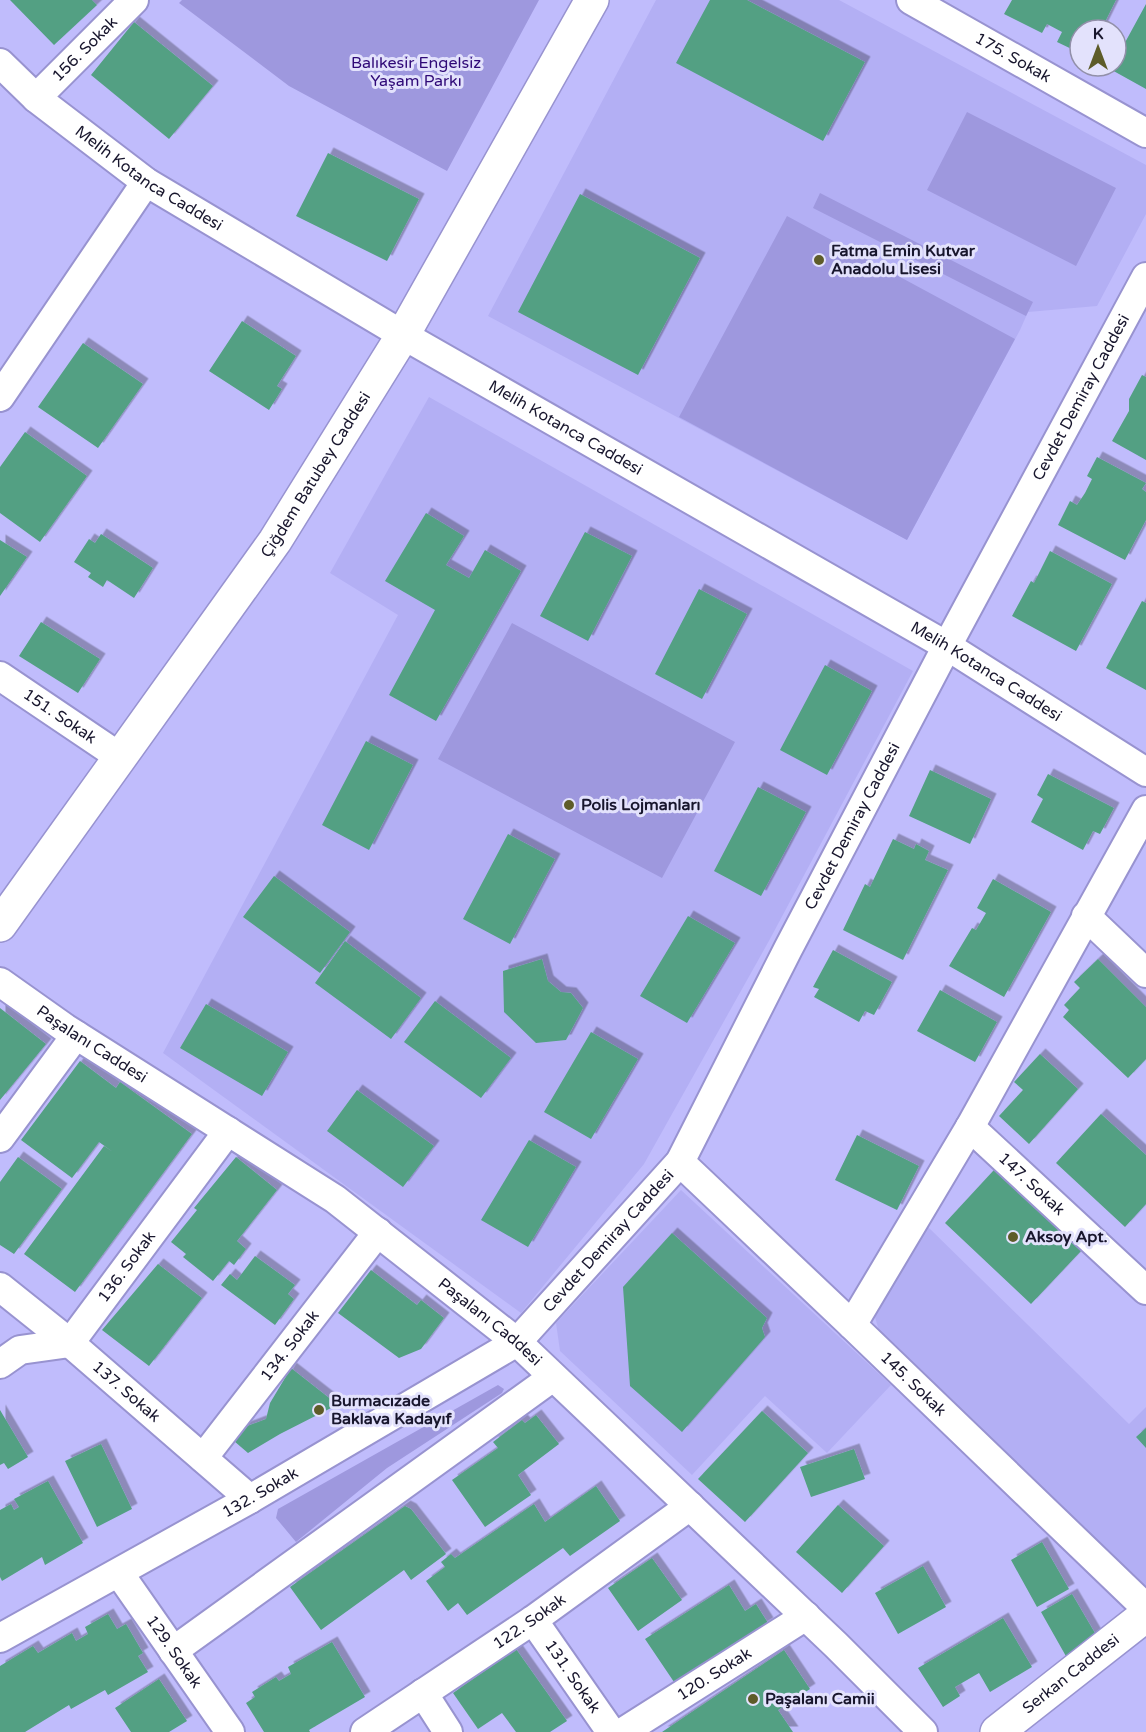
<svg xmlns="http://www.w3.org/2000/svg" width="1146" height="1732" viewBox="0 0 1146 1732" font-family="'Varela Round',sans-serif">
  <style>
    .built { fill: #b3aff4 }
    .green { fill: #9e98de }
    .building { fill: #53a083; filter: url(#shadow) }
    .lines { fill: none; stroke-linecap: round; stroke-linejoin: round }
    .street-casing { stroke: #9893d0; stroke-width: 32 }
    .secondary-casing { stroke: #9893d0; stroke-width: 36 }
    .street { stroke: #fff; stroke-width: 28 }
    .secondary { stroke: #fff; stroke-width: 33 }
    .poi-dot { fill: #5e5c29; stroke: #e3e2fc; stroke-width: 2 }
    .labels { text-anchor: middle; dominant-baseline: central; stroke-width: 6; stroke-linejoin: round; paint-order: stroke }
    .street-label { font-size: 16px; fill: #18162d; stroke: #e3e2fc }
    .park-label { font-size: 16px; fill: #2f0977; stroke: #e3e2fc }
    .poi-label { font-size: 16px; font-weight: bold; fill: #18162d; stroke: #e3e2fc; text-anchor: start }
  </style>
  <defs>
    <filter id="shadow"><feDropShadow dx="5.5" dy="-5.5" stdDeviation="0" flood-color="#0004"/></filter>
  </defs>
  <rect width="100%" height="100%" fill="#c0bcfc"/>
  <path class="built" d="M656,0H839L1146,165V214L1097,306L1028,312L1020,330L907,540L488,316Z
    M429,397L913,671L770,939L644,1164L521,1313L163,1053L398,615L330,573Z
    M681,1190L891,1385L827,1453L765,1396L692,1475L560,1351L556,1323Z
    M927,1226L1129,1424L1146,1407V1585L1143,1588L879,1331L875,1317Z"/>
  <path class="green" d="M182,0H539L447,171L289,86L179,3Z
    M967,112L1116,188L1076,266L927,190Z
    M820,193L1033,302L1026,316L813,208Z
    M787,216L1015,339L907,540L679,417Z
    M512,623L735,742L662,878L438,759Z
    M498,1385L504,1389L502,1393L387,1468L296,1542L276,1518L278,1509Z"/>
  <path class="building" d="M10,0H92L97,5L54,45Z
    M710,0H747L865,62L823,141L676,63Z
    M1012,0H1116L1101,30H1080V53L1057,42L1062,32L1047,24L1042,33L1004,14Z
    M1146,4V89L1110,69L1112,66H1116V59Z
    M134,22L213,86L169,139L91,75Z
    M328,153L419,199L387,261L296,216Z
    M580,194L700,258L638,375L518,312Z
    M242,321L296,356L277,386L282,389L269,410L209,371Z
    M83,343L143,384L98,448L38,407Z
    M1142,375L1146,377V460L1112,441L1129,411V399Z
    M25,432L87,476L40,542L0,513V467Z
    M1097,457L1146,483L1142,489L1146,492V520L1125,560L1058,525L1070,501L1077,505L1085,493L1092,479L1087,476Z
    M426,513L464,536L446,565L469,578L485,550L521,571L436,721L389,695L435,610L385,581Z
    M585,532L632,556L588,641L540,616Z
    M101,534L153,568L134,598L107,580L103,587L88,577L91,573L74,562L89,539L95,543Z
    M0,540L27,557L0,596Z
    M1050,551L1112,584L1076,651L1012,616L1031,581L1034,583Z
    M699,589L747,614L702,699L655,674Z
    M1142,601L1146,603V690L1106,668Z
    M41,622L100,659L78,693L19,656Z
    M825,665L872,691L827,775L780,750Z
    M366,741L413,765L369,850L322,825Z
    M930,770L991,799L970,844L909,816Z
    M1048,774L1114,808L1100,834L1093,831L1083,850L1031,822L1043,799L1037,795Z
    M758,787L806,812L761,896L714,871Z
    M508,834L555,859L510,944L463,919Z
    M893,839L914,849L916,844L929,851L925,860L948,870L903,960L843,930L865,884L870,887Z
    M274,876L350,932L320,973L243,917Z
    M993,879L1051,912L1004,997L949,966L972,928L976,930L986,913L977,908Z
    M688,916L735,943L687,1023L640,996Z
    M345,941L421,998L391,1039L315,983Z
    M833,950L892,982L874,1015L865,1011L859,1022L814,997L819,989L813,987Z
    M542,959L548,981L561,992L571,993L583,1008L566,1040L536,1043L504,1012L503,971Z
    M1098,959L1146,1007V1059L1128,1078L1063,1017L1069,1010L1064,1005L1080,988L1074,982Z
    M940,990L997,1022L975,1062L917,1031Z
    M435,1001L511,1058L481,1098L404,1042Z
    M206,1004L288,1052L262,1096L180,1048Z
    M0,1008L46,1044L0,1100Z
    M591,1032L638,1059L591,1139L544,1112Z
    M1040,1054L1078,1089L1029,1144L999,1116L1023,1090L1014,1082Z
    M80,1061L116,1088L120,1082L192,1134L75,1292L24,1254L104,1146L113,1152L99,1142L72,1178L21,1140Z
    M357,1090L434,1146L403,1187L327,1131Z
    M1101,1114L1146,1155V1204L1125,1227L1056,1163Z
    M857,1135L919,1166L897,1210L835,1180Z
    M529,1140L576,1167L528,1247L481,1220Z
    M18,1157L62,1189L14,1254L0,1245V1182Z
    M236,1157L277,1190L237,1241L246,1249L234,1265L229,1261L213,1281L183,1257L186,1254L171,1242L197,1210L194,1208Z
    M994,1170L1081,1251L1031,1304L945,1223Z
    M672,1233L767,1318L762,1328L765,1337L682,1432L630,1386L623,1287Z
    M255,1256L295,1285L288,1294L294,1299L275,1325L221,1285L230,1274L237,1280Z
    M158,1264L202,1298L149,1366L102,1330Z
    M371,1270L417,1305L421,1300L444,1318L421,1349L399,1358L338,1313Z
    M291,1368L333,1401L334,1404L333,1407L280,1434L248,1453L234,1441L242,1428L266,1419L270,1403Z
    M0,1410L28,1457L8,1469L4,1463L0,1465Z
    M762,1411L808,1453L745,1522L698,1479Z
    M536,1415L559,1444L518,1475L531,1495L485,1527L452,1480L498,1448L493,1442L522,1420L525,1423Z
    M1146,1428V1448L1136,1437Z
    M101,1444L132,1509L97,1527L65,1461Z
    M854,1449L865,1479L811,1497L800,1467Z
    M48,1481L83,1543L45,1565L42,1557L2,1581L0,1577V1510L11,1504L14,1510L19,1507L14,1499Z
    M596,1486L620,1521L570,1556L563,1548L467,1615L458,1603L448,1611L426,1581L445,1567L441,1562L451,1554L455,1558L534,1504L545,1522Z
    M838,1505L884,1546L842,1593L796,1552Z
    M405,1506L411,1509L446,1554L411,1580L404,1570L321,1630L290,1587Z
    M1042,1542L1069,1589L1037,1607L1011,1560Z
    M652,1558L682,1600L638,1631L608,1588Z
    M923,1566L946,1607L898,1634L875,1593Z
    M729,1585L745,1611L756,1604L768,1623L674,1682L645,1639Z
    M1072,1594L1099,1640L1067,1658L1041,1612Z
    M108,1614L117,1629L126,1624L143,1653L138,1656L148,1672L108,1695L105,1690L71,1709L69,1705L25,1732H0V1666L33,1646L38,1653L72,1633L76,1641L88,1634L85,1627Z
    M1003,1618L1032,1667L990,1692L979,1673L955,1687L960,1696L943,1707L918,1668Z
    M332,1642L365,1697L309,1730L310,1732H264L246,1703L255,1697L252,1692L276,1677L279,1681L291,1674L288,1667Z
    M516,1649L567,1721L550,1732H516L502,1713L478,1729L453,1693Z
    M784,1650L810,1689L778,1710L793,1732H662Z
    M159,1679L187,1721L169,1732H131L115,1708Z"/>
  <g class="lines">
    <g class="street-casing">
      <g id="street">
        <path id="s1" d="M911,0L1146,133"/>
        <path id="s2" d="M0,63L36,98L146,182L403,335L947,646L1146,772"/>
        <path id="s3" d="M36,98L134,0"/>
        <path d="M0,397L146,182"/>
        <path id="s4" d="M0,676L120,757"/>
        <path d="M1086,916L1146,973"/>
        <path id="s5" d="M0,982L65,1028L335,1199L517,1342L836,1645L923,1732"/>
        <path id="s6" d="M970,1127L1146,1290"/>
        <path d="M0,1138L76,1035"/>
        <path id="s7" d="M680,1162L852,1325L1146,1608"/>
        <path id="s8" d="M0,1287L70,1343L250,1499"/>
        <path d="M852,1325L970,1127L1146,810"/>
        <path id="s9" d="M0,1364L20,1350L70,1343L228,1131"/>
        <path id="s10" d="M203,1458L378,1232"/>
        <path id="s11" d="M119,1573L230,1732"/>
        <path id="s12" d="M533,1620L611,1732"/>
        <path id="s13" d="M0,1638L250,1499L517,1342L680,1162L788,949L947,646L1146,277"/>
        <path d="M173,1651L553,1377"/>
        <path d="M423,1693L448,1732"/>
        <path id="s14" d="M365,1732L533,1620L690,1506"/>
        <path id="s15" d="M623,1732L806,1616"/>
      </g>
    </g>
    <g class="secondary-casing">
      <g id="secondary">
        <path id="s16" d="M0,925L275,541L403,335L592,0"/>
        <path id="s17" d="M997,1732L1146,1615"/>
      </g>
    </g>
    <use href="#street" class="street"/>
    <use href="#secondary" class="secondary"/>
  </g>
  <g class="poi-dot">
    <circle cx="819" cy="260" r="6"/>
    <circle cx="569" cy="805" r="6"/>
    <circle cx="1013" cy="1237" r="6"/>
    <circle cx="319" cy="1410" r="6"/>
    <circle cx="753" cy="1699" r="6"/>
  </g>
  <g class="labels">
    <g class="street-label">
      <text stroke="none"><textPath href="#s3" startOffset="69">156. Sokak</textPath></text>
      <text stroke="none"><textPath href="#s1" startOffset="117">175. Sokak</textPath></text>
      <text stroke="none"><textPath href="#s2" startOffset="189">Melih Kotanca Caddesi</textPath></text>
      <text stroke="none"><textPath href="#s13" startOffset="1702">Cevdet Demiray Caddesi</textPath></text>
      <text stroke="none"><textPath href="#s2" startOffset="675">Melih Kotanca Caddesi</textPath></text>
      <text stroke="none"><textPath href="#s16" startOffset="550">Çiğdem Batubey Caddesi</textPath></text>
      <text stroke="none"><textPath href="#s2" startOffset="1161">Melih Kotanca Caddesi</textPath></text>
      <text stroke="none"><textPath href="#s4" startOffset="72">151. Sokak</textPath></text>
      <text stroke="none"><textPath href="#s13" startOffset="1216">Cevdet Demiray Caddesi</textPath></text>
      <text stroke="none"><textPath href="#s5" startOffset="111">Paşalanı Caddesi</textPath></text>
      <text stroke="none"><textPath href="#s6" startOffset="84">147. Sokak</textPath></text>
      <text stroke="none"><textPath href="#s13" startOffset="732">Cevdet Demiray Caddesi</textPath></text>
      <text stroke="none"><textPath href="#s9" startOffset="170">136. Sokak</textPath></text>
      <text stroke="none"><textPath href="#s5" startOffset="597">Paşalanı Caddesi</textPath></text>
      <text stroke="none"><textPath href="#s10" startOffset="142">134. Sokak</textPath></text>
      <text stroke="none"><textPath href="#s7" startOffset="322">145. Sokak</textPath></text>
      <text stroke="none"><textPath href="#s8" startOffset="164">137. Sokak</textPath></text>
      <text stroke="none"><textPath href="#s13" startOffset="298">132. Sokak</textPath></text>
      <text stroke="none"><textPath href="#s14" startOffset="198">122. Sokak</textPath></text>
      <text stroke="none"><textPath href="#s11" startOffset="96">129. Sokak</textPath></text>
      <text stroke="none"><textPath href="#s15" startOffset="108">120. Sokak</textPath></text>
      <text stroke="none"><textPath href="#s17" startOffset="94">Serkan Caddesi</textPath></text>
      <text stroke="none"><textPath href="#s12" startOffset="69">131. Sokak</textPath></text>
    </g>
    <g class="park-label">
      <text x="416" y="63">Balıkesir Engelsiz<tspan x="416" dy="18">Yaşam Parkı</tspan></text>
    </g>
    <g class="poi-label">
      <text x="831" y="251">Fatma Emin Kutvar<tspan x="831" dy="18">Anadolu Lisesi</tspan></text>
      <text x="581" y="805">Polis Lojmanları</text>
      <text x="1025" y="1237">Aksoy Apt.</text>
      <text x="331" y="1401">Burmacızade<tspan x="331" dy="18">Baklava Kadayıf</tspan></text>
      <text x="765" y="1699">Paşalanı Camii</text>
    </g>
  </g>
  <g transform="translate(1098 48)"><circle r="28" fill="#e3e2fc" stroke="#9290a9" stroke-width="1.5"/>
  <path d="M0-4.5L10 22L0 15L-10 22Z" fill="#5e5c29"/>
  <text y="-9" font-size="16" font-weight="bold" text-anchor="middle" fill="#18162d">K</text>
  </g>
</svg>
